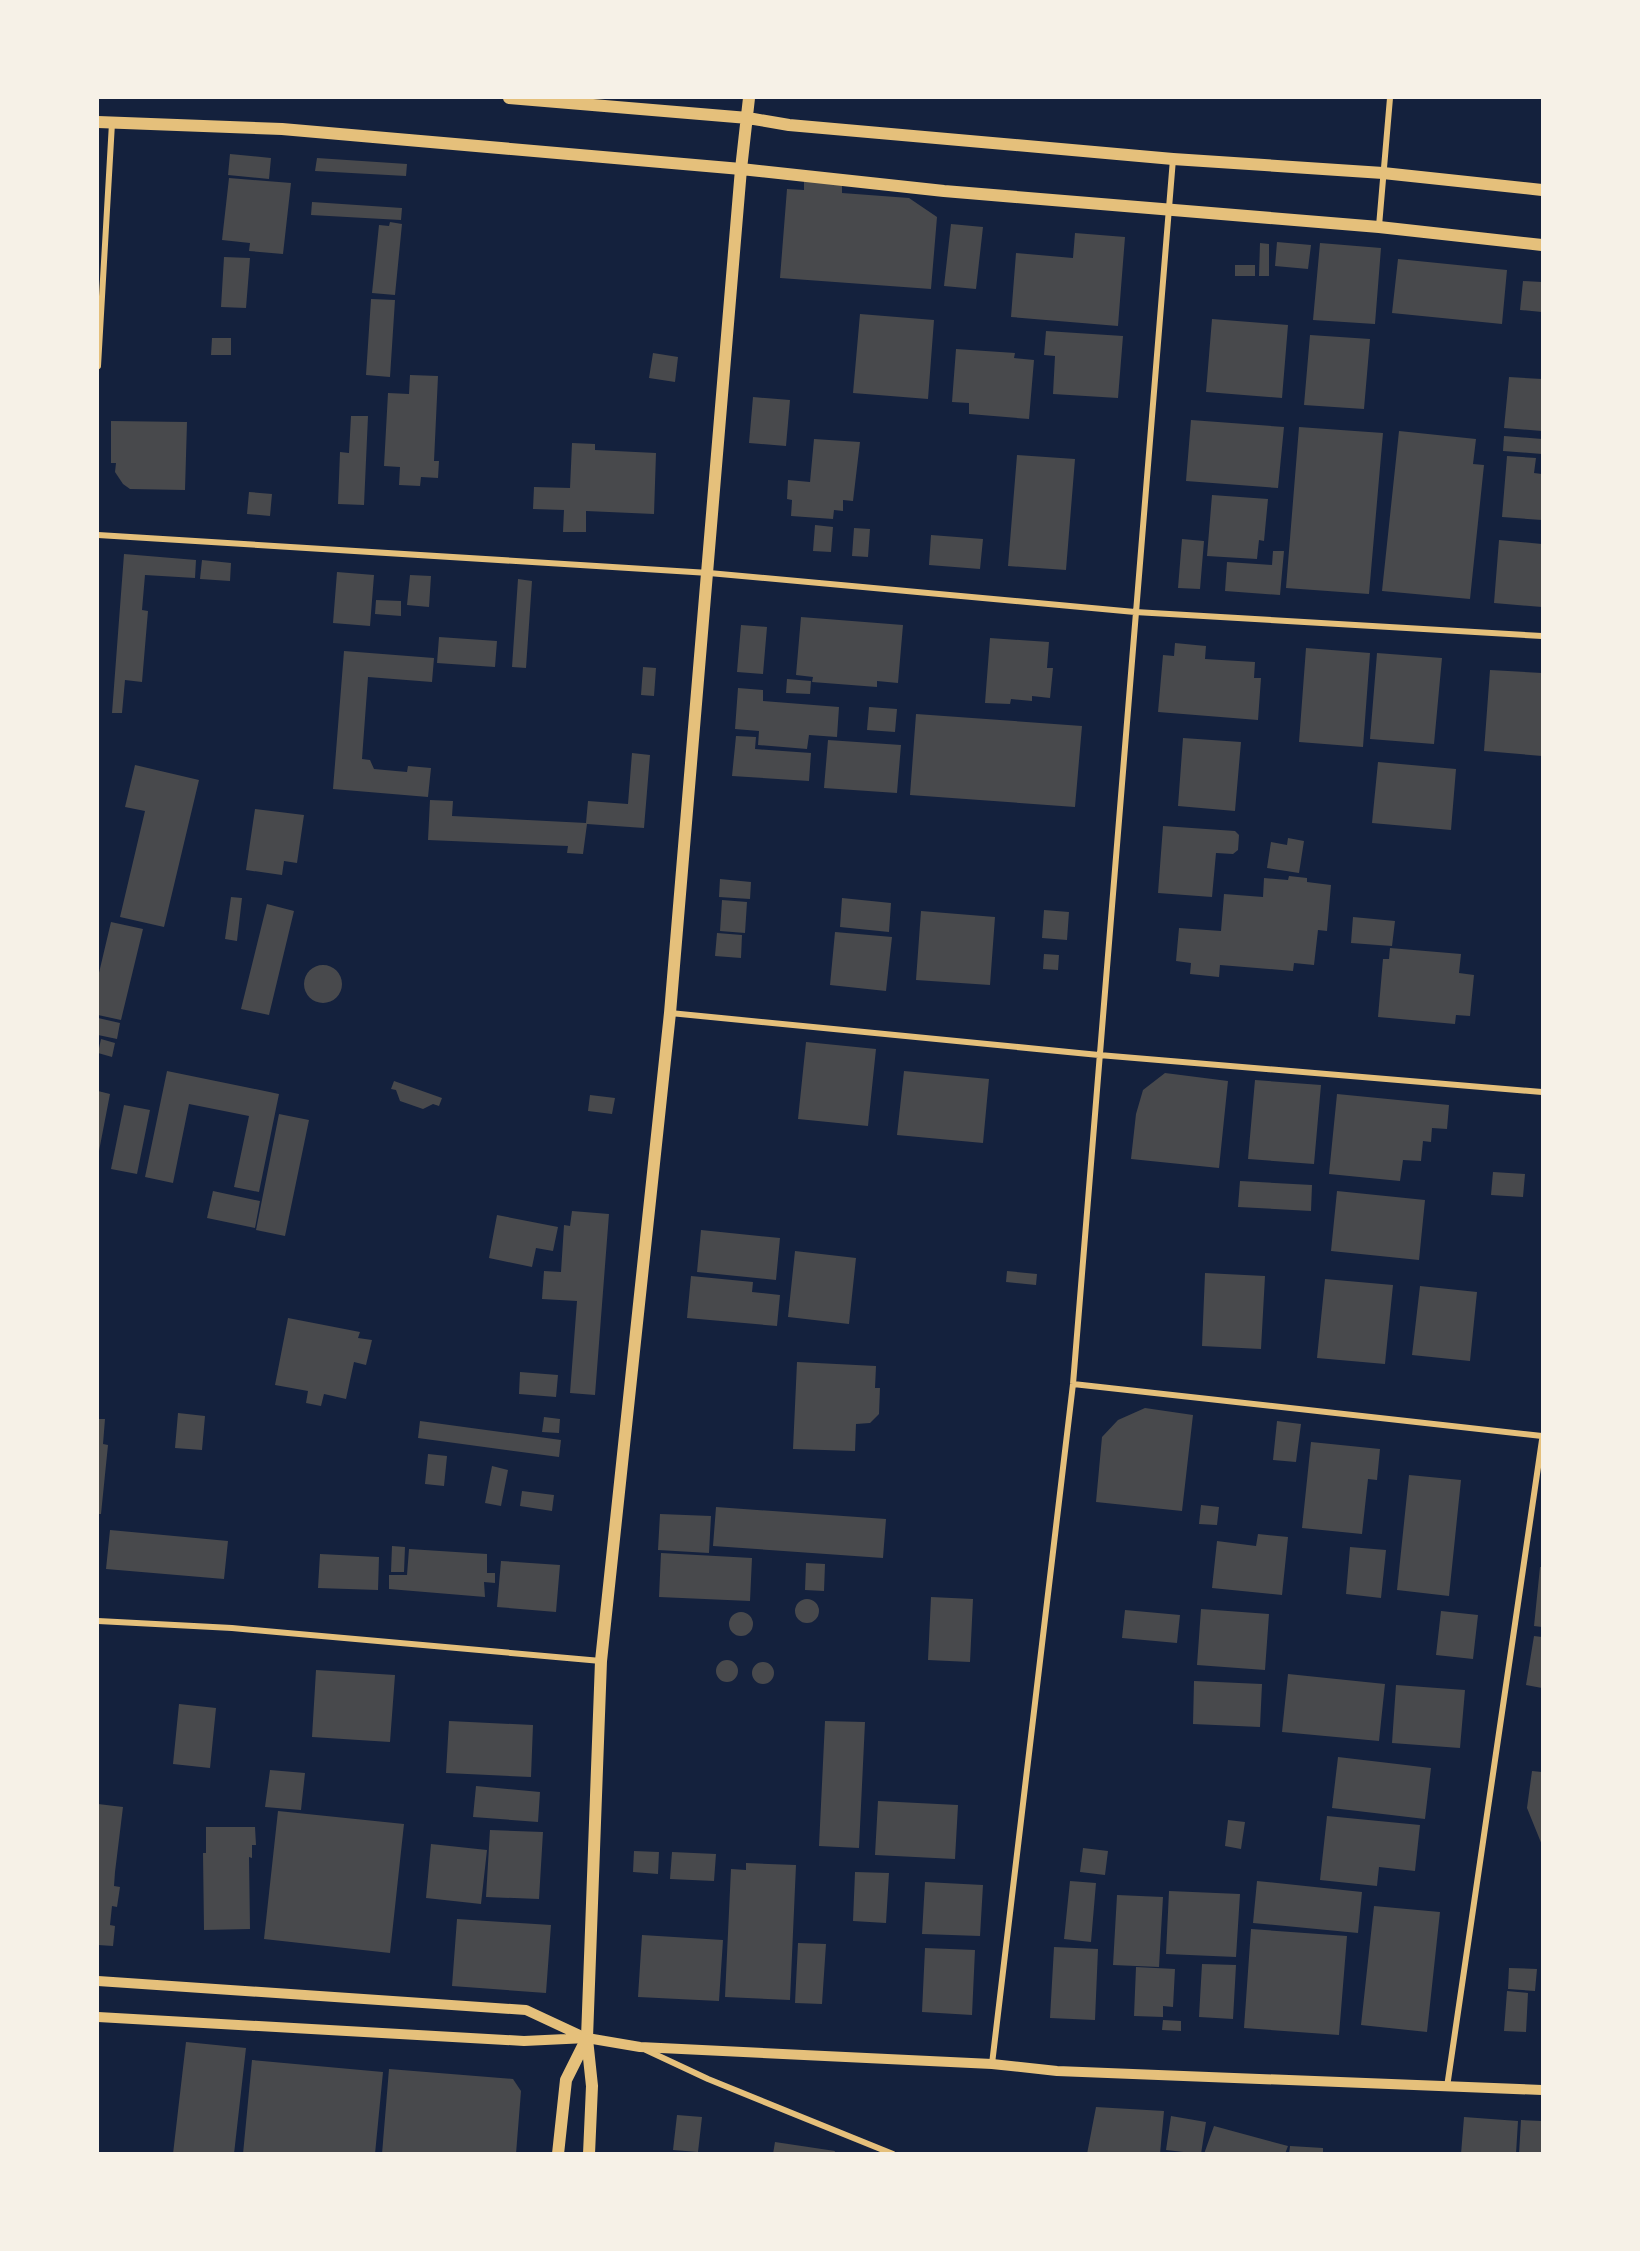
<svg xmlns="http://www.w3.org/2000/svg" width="1640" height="2251" viewBox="0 0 1640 2251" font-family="'Varela Round',sans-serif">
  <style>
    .building { fill: #48494c }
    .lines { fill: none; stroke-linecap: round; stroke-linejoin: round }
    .minor { stroke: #e5c07b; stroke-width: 6 }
    .tertiary { stroke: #e5c07b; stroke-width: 10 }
    .secondary { stroke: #e5c07b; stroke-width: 12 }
  </style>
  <rect width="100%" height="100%" fill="#14213d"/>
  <path class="building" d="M230,154L271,158L269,179L228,175Z
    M317,158L407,164L406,176L315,171Z
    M229,178L291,183L283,254L249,251L250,243L222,240Z
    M804,181L842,184V193L909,198L937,217L931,289L780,278L787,189L804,190Z
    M312,202L402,208L401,220L311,215Z
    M390,222L402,224L395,295L372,293L379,225L389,226Z
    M951,224L983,227L976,289L944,286Z
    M1075,233L1125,237L1118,326L1011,317L1016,253L1073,258Z
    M1277,242L1311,245L1308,269L1275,266Z
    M1260,243L1269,244V276H1259Z
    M1320,243L1381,248L1375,324L1313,320Z
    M224,257L250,258L246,308L221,307Z
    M1398,259L1507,270L1502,324L1392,313Z
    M1235,265H1255V276H1235Z
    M1523,281L1542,282V312L1520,310Z
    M371,299L395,300L390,377L366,375Z
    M860,314L934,320L928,399L853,393Z
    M1212,319L1288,325L1282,398L1206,392Z
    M1046,331L1123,336L1118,398L1053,394L1055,356L1044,355Z
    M1310,335L1370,339L1364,409L1304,405Z
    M212,338H231V355H211Z
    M956,349L1015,353L1014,358L1034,360L1029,419L969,414V403L952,402Z
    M653,353L678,357L675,382L649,378Z
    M410,375L438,376L434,461H439L438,478L421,477L420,486L399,485L400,467L384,466L388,393L409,394Z
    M1509,377L1542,379V431L1504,428Z
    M753,397L790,400L786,446L749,443Z
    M351,416H368L364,505L338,504L340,452L349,453Z
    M1191,420L1284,427L1278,488L1186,481Z
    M111,421L187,422L185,490L130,489L123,484L115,472L116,463H111Z
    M1299,427L1383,433L1369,594L1286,588Z
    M1399,431L1476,439L1473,464L1484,465L1470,599L1382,591Z
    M1504,436L1542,439V454L1503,451Z
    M814,439L860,442L853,501L843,500V511L834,510L833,519L791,516L792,500L787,499L788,480L810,482Z
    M572,443L595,444V450L656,453L654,514L586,511V532H563L564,510L533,509L534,487L570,488Z
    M1017,455L1075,459L1066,570L1008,566Z
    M1507,456L1536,458L1534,473L1542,474V520L1502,517Z
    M249,492L272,494L270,516L247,514Z
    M1212,495L1268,499L1264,541L1259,540L1257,559L1207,556Z
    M815,525L833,527L831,552L813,551Z
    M854,528L870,529L868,557L852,556Z
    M931,535L983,539L980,569L929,565Z
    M1182,539L1204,541L1200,589L1178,588Z
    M1499,540L1542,544V607L1494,603Z
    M1273,551H1284L1280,595L1225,591L1227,562L1272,565Z
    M124,554L196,560L195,578L145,575L142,610L148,611L142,682L125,680L122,713H112Z
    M202,560L231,563L230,581L200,579Z
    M337,572L374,575L370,626L333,623Z
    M410,575L431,576L429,607L407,605Z
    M518,579L532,581L526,668L512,667Z
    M376,600L401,601V616L375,614Z
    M801,617L903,625L898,683L877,681V687L812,682L813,677L796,675Z
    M741,625L767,627L763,674L737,672Z
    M439,637L497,641L495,667L437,663Z
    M990,638L1049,642L1047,668H1053L1050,698L1032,696V701L1011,699L1010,704L985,703Z
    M1175,643L1206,646L1205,659L1255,662L1254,678H1261L1258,720L1158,712L1163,655L1174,656Z
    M1306,648L1370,653L1363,747L1299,742Z
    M344,651L434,658L432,682L368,677L362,759L370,760L374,769L407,772L408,766L431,768L428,797L333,789Z
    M1377,653L1442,658L1434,744L1370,739Z
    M643,667L656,668L654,696L641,695Z
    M1490,670L1542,673V756L1484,751Z
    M787,679L811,681L810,694L786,693Z
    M738,688L763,690V701L839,707L837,737L809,735L807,749L758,745L759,731L735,729Z
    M869,707L897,709L895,732L867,730Z
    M916,714L1082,726L1075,807L910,795Z
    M736,736L756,737L755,749L811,753L809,781L732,776Z
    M1183,738L1241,742L1235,811L1178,806Z
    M828,740L901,745L897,793L824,788Z
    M632,753L650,755L644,828L587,824L583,854L567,853L568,846L428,840L430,800L453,801L452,816L586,823L588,801L628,804Z
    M1378,762L1456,769L1451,830L1372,823Z
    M135,765L199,780L164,927L120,917L145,811L125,807Z
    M255,809L304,815L297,863L284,861L282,875L246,870Z
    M1163,826L1235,831L1239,835L1238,850L1233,854L1216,853L1212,897L1158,893Z
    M1288,838L1304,841L1299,873L1267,868L1271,842L1287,845Z
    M1289,876L1307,878V882L1331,885L1327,931L1318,930L1314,965L1294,963L1293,971L1220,965L1219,977L1190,974L1191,963L1176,961L1179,928L1221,931L1224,894L1263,897L1264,878L1288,880Z
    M720,879L751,882L750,899L719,897Z
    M231,897L242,898L237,941L225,939Z
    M842,898L891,903L889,932L840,927Z
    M722,900L747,902L745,933L720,931Z
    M267,904L294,911L269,1015L241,1009Z
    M1044,910L1069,912L1067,940L1042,938Z
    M921,911L995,917L990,985L916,980Z
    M1353,917L1395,921L1392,946L1351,943Z
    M111,922L143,929L121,1020L98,1015V977Z
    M835,932L892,937L886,991L830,985Z
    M717,933L742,935L741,958L715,956Z
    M1390,948L1461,954L1459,973L1474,975L1470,1016L1456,1015L1455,1024L1378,1017L1383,959H1389Z
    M1044,954L1059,955L1058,970L1043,969Z
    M304 984a19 19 0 1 1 38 0a19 19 0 1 1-38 0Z
    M98,1018L120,1023L117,1039L98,1035Z
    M101,1039L115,1043L112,1057L98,1053Z
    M806,1042L876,1049L868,1126L798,1119Z
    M167,1071L279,1094L259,1192L234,1187L249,1116L189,1104L173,1183L145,1177Z
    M904,1071L989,1079L983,1143L897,1135Z
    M1165,1073L1228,1081L1219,1168L1131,1159L1136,1114L1143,1090Z
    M1255,1080L1321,1085L1314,1164L1248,1159Z
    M394,1081L442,1098L439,1106L433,1104L423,1109L400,1101L396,1090L391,1089Z
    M98,1091L110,1094L99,1151H98Z
    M1337,1094L1449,1105L1447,1129L1432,1128L1431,1142L1423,1141L1421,1161L1403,1160L1400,1181L1329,1174Z
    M590,1095L615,1098L612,1114L588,1111Z
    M124,1105L150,1110L137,1174L111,1169Z
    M279,1114L309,1120L285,1236L256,1230Z
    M1493,1172L1525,1174L1523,1197L1491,1195Z
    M1240,1181L1312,1185L1311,1211L1238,1207Z
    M213,1191L260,1201L255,1228L207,1218Z
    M1337,1191L1425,1200L1419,1260L1331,1251Z
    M572,1211L609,1214L595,1395L570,1393L577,1301L542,1299L544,1271L561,1272L564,1225L570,1226Z
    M497,1215L558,1227L553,1251L536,1248L532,1267L489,1258Z
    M701,1230L780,1238L776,1280L697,1272Z
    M795,1251L856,1258L849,1324L788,1317Z
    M1007,1271L1037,1274L1036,1285L1006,1282Z
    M1205,1273L1265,1276L1261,1349L1202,1346Z
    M691,1276L753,1282L752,1292L780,1295L777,1326L687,1318Z
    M1325,1279L1393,1285L1385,1364L1317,1358Z
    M1420,1286L1477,1292L1470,1361L1412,1355Z
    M288,1318L360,1332L358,1338L372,1340L366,1365L354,1362L346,1399L324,1394L321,1406L306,1403L308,1391L275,1385Z
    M797,1362L876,1366L875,1388H880L879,1414L870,1423L856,1424L855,1451L793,1449Z
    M520,1372L558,1375L556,1397L519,1394Z
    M1145,1408L1193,1415L1182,1511L1096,1502L1102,1437L1118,1420Z
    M178,1413L205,1416L202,1450L175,1448Z
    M544,1417L560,1419L559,1433L542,1432Z
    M98,1419H105L103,1444L108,1445L101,1514H98Z
    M420,1421L561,1440L559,1457L418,1438Z
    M1277,1421L1301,1424L1296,1462L1273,1460Z
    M1311,1442L1380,1449L1377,1480L1368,1479L1362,1534L1302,1528Z
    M428,1454L447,1456L444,1486L425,1484Z
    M492,1466L508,1470L501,1506L485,1503Z
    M1409,1475L1461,1480L1449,1596L1397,1590Z
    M522,1491L554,1495L552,1511L520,1506Z
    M1201,1505L1219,1507L1217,1525L1199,1524Z
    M716,1507L886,1519L883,1558L713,1546Z
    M660,1514L711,1516L709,1553L658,1550Z
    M110,1530L228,1541L224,1579L106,1569Z
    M1258,1534L1288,1537L1282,1595L1212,1588L1217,1541L1256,1546Z
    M392,1546L405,1547L404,1572H391Z
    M1350,1547L1386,1550L1381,1598L1346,1594Z
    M409,1549L487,1554V1573H495V1583L484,1582L485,1597L389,1589V1575H407Z
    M661,1553L752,1558L750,1601L659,1597Z
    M320,1554L379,1557L378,1590L318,1588Z
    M501,1561L560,1565L556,1612L497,1607Z
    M806,1563L825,1564L824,1591L805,1590Z
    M1540,1567H1542V1627L1534,1626Z
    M931,1597L973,1599L970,1662L928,1660Z
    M795 1611a12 12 0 1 1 24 0a12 12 0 1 1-24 0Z
    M1201,1609L1269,1614L1265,1670L1197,1665Z
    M1125,1610L1180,1615L1177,1643L1122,1638Z
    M1441,1611L1478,1615L1473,1659L1436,1655Z
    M729 1624a12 12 0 1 1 24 0a12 12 0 1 1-24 0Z
    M1534,1636L1542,1637V1688L1526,1685Z
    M716 1671a11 11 0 1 1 22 0a11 11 0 1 1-22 0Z
    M752 1673a11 11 0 1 1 22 0a11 11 0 1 1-22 0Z
    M316,1670L395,1675L390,1742L312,1737Z
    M1288,1674L1385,1684L1379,1741L1282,1732Z
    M1194,1681L1262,1684L1260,1727L1193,1724Z
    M1396,1685L1465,1690L1460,1748L1392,1743Z
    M179,1704L216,1708L210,1768L173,1764Z
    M449,1721L533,1725L531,1777L446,1773Z
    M825,1721L865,1722L859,1848L819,1846Z
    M1338,1757L1431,1768L1425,1819L1332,1808Z
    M270,1770L305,1773L301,1810L265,1807Z
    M1532,1771L1542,1772V1845L1527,1808Z
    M476,1786L540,1792L538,1822L473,1817Z
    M878,1801L958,1805L955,1859L875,1855Z
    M98,1804L123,1807L115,1872L114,1886L120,1887L117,1907L112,1906L110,1925L115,1926L113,1946L98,1945Z
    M278,1811L404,1824L390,1953L264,1939Z
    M1327,1816L1420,1825L1415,1871L1379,1867L1377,1886L1320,1880Z
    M1228,1820L1245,1822L1241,1849L1225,1846Z
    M206,1827H255L256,1845H252V1858L249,1857L250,1929L204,1930L203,1853H206Z
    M490,1830L543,1832L539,1899L486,1897Z
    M431,1844L487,1850L481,1904L426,1898Z
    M1083,1848L1108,1851L1105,1875L1080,1872Z
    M634,1851L659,1852L658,1874L633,1872Z
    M672,1852L716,1854L714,1881L670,1879Z
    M746,1863L796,1865L790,2000L725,1997L731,1869L746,1870Z
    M855,1872L889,1873L886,1923L853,1921Z
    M1070,1881L1096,1883L1091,1942L1064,1939Z
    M1257,1881L1362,1892L1358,1933L1253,1923Z
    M925,1882L983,1885L980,1936L922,1934Z
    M1169,1891L1240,1894L1236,1957L1166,1954Z
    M1117,1895L1163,1897L1159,1967L1113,1965Z
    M1374,1906L1440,1912L1427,2032L1361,2025Z
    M457,1919L551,1925L546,1993L452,1986Z
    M1251,1929L1347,1936L1339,2035L1244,2028Z
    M642,1935L723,1940L719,2001L638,1997Z
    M798,1943L826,1944L822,2004L795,2003Z
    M1054,1947L1098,1949L1095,2020L1050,2018Z
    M925,1948L975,1950L972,2015L922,2012Z
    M1202,1964L1236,1965L1233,2019L1199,2017Z
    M1136,1967L1175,1969L1173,2007L1163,2006V2017L1134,2016Z
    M1509,1968L1537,1969L1535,1991L1508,1989Z
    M1507,1991L1528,1993L1526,2032L1504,2031Z
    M1163,2020L1181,2021V2031L1162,2030Z
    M186,2042L246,2048L234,2154H173Z
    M252,2060L383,2072L375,2154H243Z
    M389,2069L513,2079L521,2091L516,2154H382Z
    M1096,2107L1164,2111L1160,2154H1087Z
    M677,2115L702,2117L698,2152L673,2150Z
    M1171,2116L1206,2122L1201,2154L1166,2150Z
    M1464,2117L1518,2121L1516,2154H1461Z
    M1521,2120L1542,2121V2154H1519Z
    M1214,2126L1288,2146L1285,2154H1204Z
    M775,2142L835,2151L834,2154H773Z
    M1290,2146L1323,2148V2154H1289Z"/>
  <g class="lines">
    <path class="minor" d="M1379,226L1390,98
      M98,366L112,123
      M98,535L709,573L1135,612L1542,636
      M670,1013L1099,1055L1542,1092
      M1073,1384L1542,1436
      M98,1621L232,1628L601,1661
      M646,2050L708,2079L893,2154
      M992,2064L1073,1384L1173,159
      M1447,2087L1542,1440"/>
    <path class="tertiary" d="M98,1981L526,2010L584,2037
      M98,2017L524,2041L587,2038L640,2047L992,2064L1057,2071L1542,2090"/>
    <path class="secondary" d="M509,98L748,118L789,125L1173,159L1383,173L1542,190
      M98,122L282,129L741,169L944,191L1379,227L1542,245
      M587,2039L592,2086L589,2154
      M558,2154L566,2080L587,2038L601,1661L670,1013L741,169L749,98"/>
  </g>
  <rect width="1640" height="2251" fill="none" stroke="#f6f1e7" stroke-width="198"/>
</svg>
